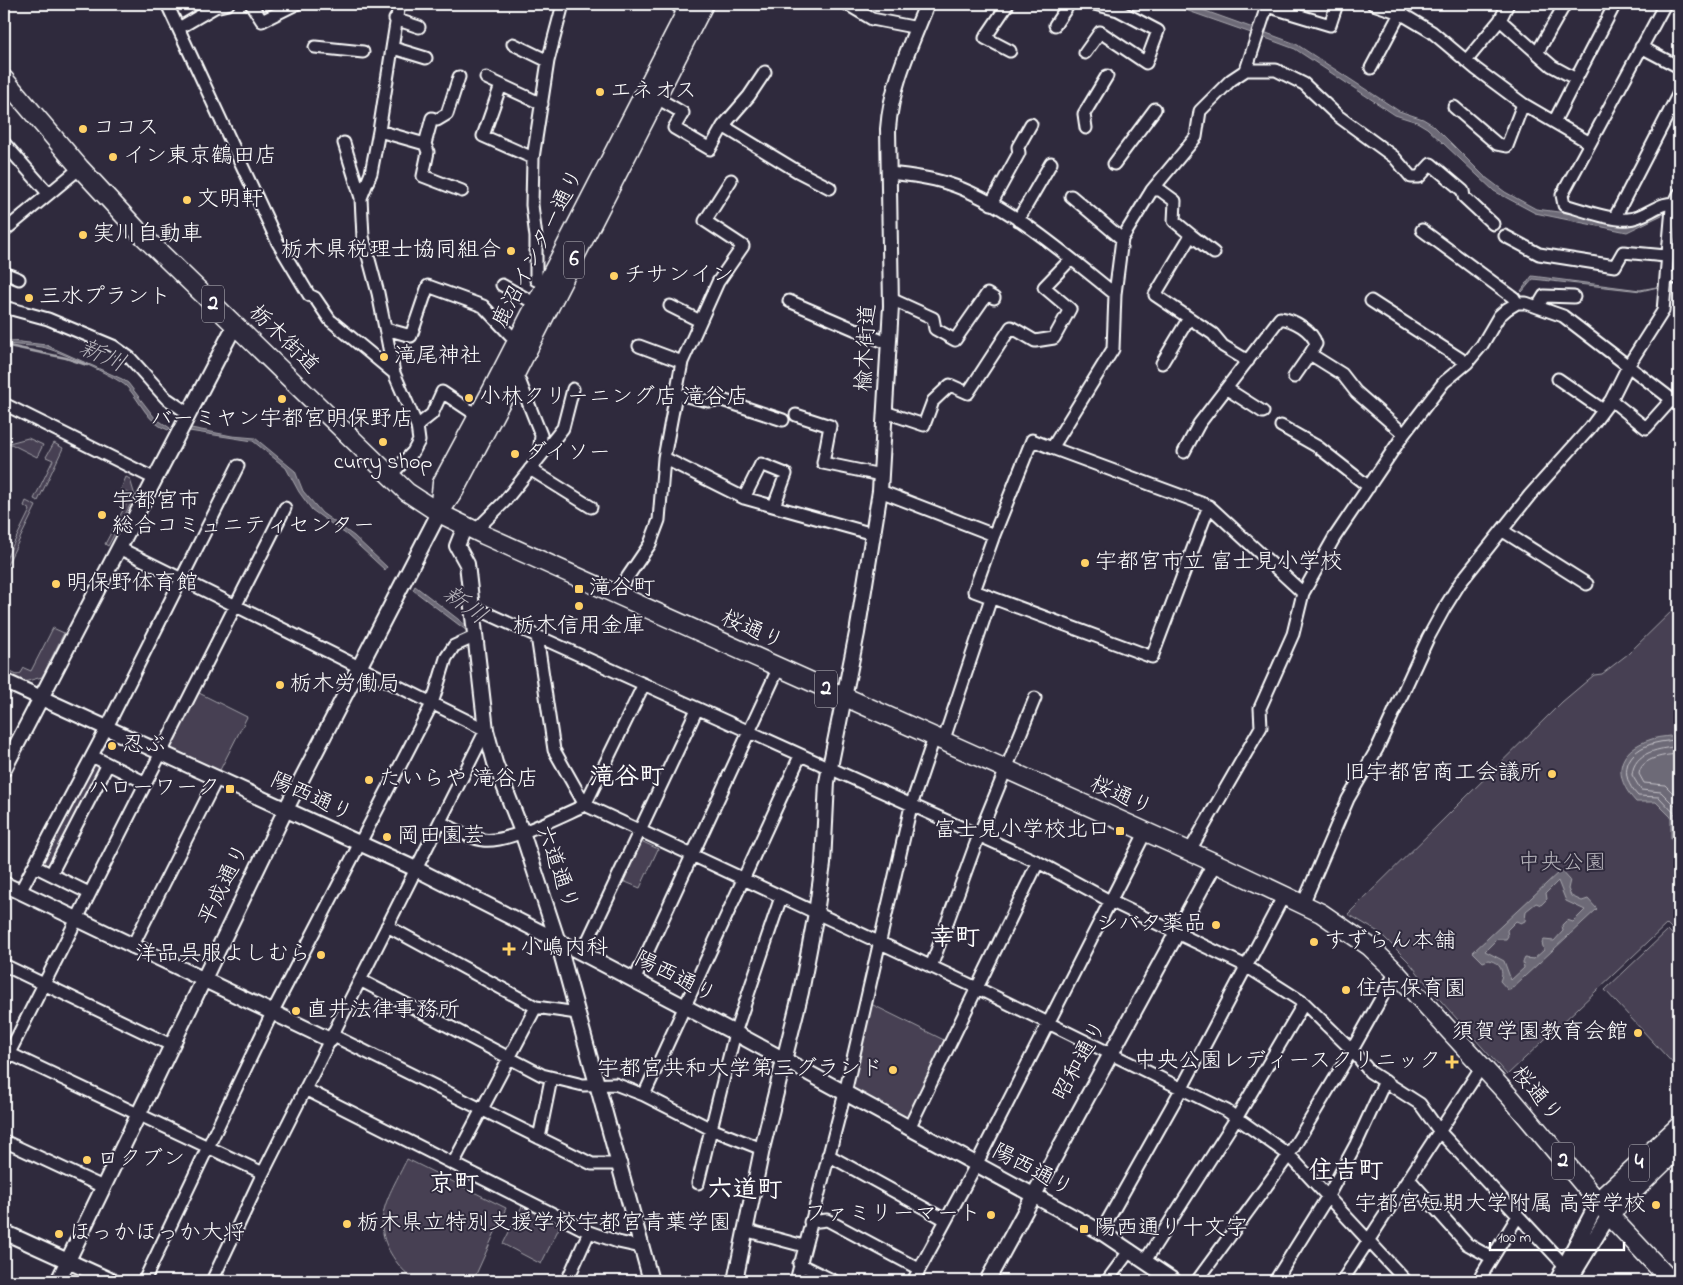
<svg xmlns="http://www.w3.org/2000/svg" width="1683" height="1285" viewBox="0 0 1683 1285" font-family="'Indie Flower','Klee One',sans-serif">
  <style>
    .green { fill: #464152; stroke: #a2a0a8 }
    .water { fill: #6d6a77; stroke: #a7a6ad; fill-rule: evenodd }
    .lines { fill: none; stroke-linecap: round; stroke-linejoin: round }
    .shore { stroke: #c5c3c9; stroke-width: 1 }
    .stream { stroke: #a7a6ad; stroke-width: 2.5 }
    .minor-casing { stroke: #fff; stroke-width: 15 }
    .tertiary-casing { stroke: #fff; stroke-width: 18 }
    .primary-casing { stroke: #fff; stroke-width: 21 }
    .minor { stroke: #2f2a3d; stroke-width: 11 }
    .tertiary { stroke: #2f2a3d; stroke-width: 14 }
    .primary { stroke: #2f2a3d; stroke-width: 18 }
    .poi-dot { fill: #ffd166; stroke: #2f2a3d; stroke-width: 2 }
    .labels { text-anchor: middle; dominant-baseline: central; stroke-width: 4; stroke-linejoin: round; paint-order: stroke }
    .shield { fill: #2f2a3d; stroke: #c1bfc5; stroke-width: 1 }
    .shield-label { font-size: 21px; font-weight: bold; fill: #fff }
    .poi-label { font-size: 22px; fill: #fff; stroke: #2f2a3d; text-anchor: start }
    .street-label { font-size: 22px; fill: #fff; stroke: #2f2a3d }
    .park-label { font-size: 22px; fill: #b5b3ba; stroke: #2f2a3d }
    .water-label { font-size: 24px; font-style: italic; fill: #b6b4bb; stroke: #2f2a3d }
    .quarter-label { font-size: 25px; font-weight: bold; fill: #fff; stroke: #2f2a3d }
  </style>
  <rect width="100%" height="100%" fill="#2f2a3d"/>
  <filter id="ink" filterUnits="userSpaceOnUse"><feTurbulence type="fractalNoise" baseFrequency=".02" numOctaves="2"/><feDisplacementMap in="SourceGraphic" scale="10" xChannelSelector="R" yChannelSelector="G"/><feConvolveMatrix kernelMatrix="1 2 1 2 8 2 1 2 1" color-interpolation-filters="sRGB"/></filter>
  <g filter="url(#ink)">
    <path class="green" d="M28,438L43,445L37,457L9,443Z
      M54,443L63,448L38,501L34,499L53,460L46,457Z
      M126,477L130,479L135,496L108,546L105,544L131,495L121,489Z
      M26,501L36,506L4,571V563L30,510L24,506Z
      M1679,604V936L1667,924L1507,1075L1433,992L1409,962L1380,933L1348,914L1562,702L1594,675L1602,674L1628,654Z
      M53,628L64,633L42,677L24,682L4,673V669L17,675L21,673L24,668L31,671Z
      M197,692L247,717L219,772L170,748Z
      M94,760L104,765L50,870L39,865Z
      M641,841L658,849L640,888L623,881Z
      M1668,930L1679,942V1070L1605,990Z
      M869,1003L948,1042L909,1118L906,1119L850,1089Z
      M407,1159L506,1208L473,1281C456,1281 436,1284 419,1281C412,1280 403,1270 398,1264C367,1224 388,1198 407,1159Z
      M522,1206L560,1226L541,1264L503,1244Z"/>
    <path class="water" d="M1161,4H1186L1253,28L1251,33L1177,7Z
      M1261,31L1296,44L1399,111L1423,119L1433,125L1484,176L1505,192L1536,209L1589,216L1625,226L1635,224L1663,210L1664,214L1627,232L1535,213L1494,191L1427,128L1417,122L1395,115L1295,49L1260,36Z
      M1532,276L1640,290L1662,286L1641,291L1533,279L1522,292L1521,291Z
      M4,340L46,345L122,379L128,383L155,418L170,428L168,430C147,423 141,401 126,386C115,376 57,350 42,347C29,345 16,346 4,343Z
      M191,428L232,436L255,438L295,471L303,491L322,513L354,536L387,567L385,570L347,535L312,510L299,492L286,468L253,441L189,431Z
      M415,586L467,626V631L413,590Z
      M1679,734V847L1671,838V817L1656,802H1636C1612,776 1616,750 1652,739C1661,736 1671,737 1679,734Z
      M1561,870L1570,880L1568,889L1571,896L1582,901L1588,899L1597,909L1509,991L1500,981C1505,970 1499,962 1488,960L1483,962L1473,952ZM1558,881L1566,901L1585,910L1573,922L1567,920L1562,925L1563,931L1554,941L1544,940L1542,943L1544,950L1534,959L1525,958L1523,962L1524,968L1511,980L1504,961L1485,951L1497,939H1506L1508,936L1507,930L1516,921L1521,923L1525,921L1526,911L1536,903L1541,905L1547,899L1546,893Z"/>
    <g class="lines">
      <path class="shore" d="M1679,739C1671,741 1663,741 1655,743C1626,750 1617,774 1638,796L1659,797L1675,814L1676,835L1679,840
        M1679,746C1660,749 1634,751 1632,775L1641,790L1661,792L1679,810
        M1679,754C1666,755 1641,757 1639,774L1644,783L1665,785L1679,799"/>
      <path class="stream" d="M4,345L66,358L87,365"/>
      <g class="minor-casing">
        <path id="minor" d="M167,4L278,243L309,295L315,298L330,320L394,373L417,426L419,441L413,452L389,477
          M251,4L262,21L296,4
          M675,4L685,12
          M847,4L872,19L918,28
          M1008,4L985,38L1010,51
          M1373,4L1400,13L1432,32L1476,69L1523,104L1590,143
          M1665,4L1562,195L1564,205C1581,209 1611,221 1628,219C1647,218 1660,199 1679,204
          M395,19L419,27
          M1500,20L1537,53L1565,4
          M1055,25L1069,4
          M179,28L215,7L228,4
          M513,44L548,61
          M315,47L363,52
          M1641,47L1679,67
          M393,48L426,58
          M1085,53L1100,32L1146,63L1158,31L1118,10L1094,4
          M1537,53L1552,66L1576,79L1615,4
          M1466,61L1500,20L1508,4
          M1371,68L1405,4
          M1246,70L1267,6L1330,25L1337,4
          M765,72L749,96L723,126L797,171L830,188
          M486,78L542,104
          M501,85L483,136L533,158
          M652,95L683,113L674,128L710,149L723,126
          M1454,107L1497,144L1507,146L1523,104
          M1554,122L1576,79
          M1086,128L1084,114L1107,76
          M379,131L399,4
          M4,143L48,193
          M344,143L361,198L363,237L378,293L394,373
          M425,144L432,118L437,120L447,114L459,77
          M1114,164L1155,109
          M889,173C909,175 927,177 946,183C1005,201 1066,255 1115,294
          M1152,190H1160L1175,201L1174,221L1191,235L1155,295L1213,334L1223,346L1248,361
          M1071,196L1122,239
          M361,198L371,173L379,131L425,144L428,152L423,176L462,191
          M991,204L1019,153L1018,147L1031,124
          M1615,217L1679,93
          M1018,220L1051,163
          M1422,230L1514,298L1517,303
          M4,231L80,168
          M1191,235L1214,253
          M1505,236L1539,254L1615,266L1623,252L1666,256
          M4,273L19,279
          M1666,277L1679,278
          M545,284L536,280V237L532,205L533,158L548,61L563,4
          M502,285L536,304
          M891,299L933,318L935,329L955,340L987,294L994,298
          M789,301L889,344
          M1371,301L1467,363
          M670,306L700,321
          M1538,306L1544,296L1574,297
          M4,307L48,319L113,346L130,358L166,398L189,414
          M386,329L411,336L428,286L483,306L517,342
          M639,346L682,362
          M1162,363L1189,318
          M1294,377L1310,354
          M1558,379L1603,410
          M520,382L541,435L539,458
          M1227,389L1263,412
          M676,394L708,401L722,400L783,420
          M1611,400L1646,428L1672,399
          M4,404L155,479
          M885,412L924,425L933,401L950,385L968,393L1011,327L1035,341L1054,338L1070,309L1044,287L1071,259
          M796,415L830,426L823,463L881,475
          M417,426L432,414L442,392L478,416
          M1281,426L1318,447L1369,487
          M1184,452L1199,424L1280,318C1294,320 1312,330 1316,344L1310,354L1342,374L1356,392L1404,434
          M664,458L744,498L873,534
          M530,469L591,507
          M880,491L994,535L1032,440L1052,448L1113,349L1115,294L1122,239L1152,190L1196,137L1200,111L1231,80L1246,70H1276L1304,84L1338,116L1394,157L1411,177H1419L1431,164L1463,191L1464,197L1493,224
          M744,498L761,464L786,474L774,506
          M1209,506L1303,593
          M475,531L504,502L563,428L573,389
          M1503,531L1587,584
          M994,535L974,591L1152,657L1209,506L1052,448
          M119,548L486,730L263,1173L212,1281
          M616,594L650,544L659,520L664,458L682,362L718,282L743,246L705,221L731,180
          M473,607L537,636L554,750L585,805L977,988L1227,1111L1289,1155L1406,1281
          M537,636L1038,862L1110,901L1246,966L1304,1003L1352,1050L1370,1072L1420,1104L1440,1132L1565,1266
          M943,742L991,598
          M92,756L146,783
          M440,822C453,828 468,838 483,840C506,844 562,815 585,805L644,684
          M1189,852L1261,727L1260,708L1293,634L1303,593L1334,538L1404,434L1444,382L1467,363L1482,345L1499,316L1507,309L1517,303H1526L1563,316L1679,405
          M34,866L89,893
          M51,874L108,764
          M20,892L106,729L238,466
          M1303,904L1348,799L1377,749L1428,638L1445,607L1460,583L1530,495L1590,428L1611,400L1628,366L1663,311L1672,208L1679,194
          M387,926L536,1007L577,1013
          M132,947L217,778
          M582,953L697,709
          M4,965L171,1045
          M931,967L979,835L1035,698
          M360,980L542,1075L583,1085L615,1084L644,1095L711,1129L735,1033L781,897
          M634,981L779,667
          M332,1035L592,1164H621
          M4,1051L263,1173
          M4,1063L285,508
          M305,1089L589,1232L618,1242L641,1247
          M644,1095L800,756
          M909,1128L1038,862
          M539,1138L551,1079
          M4,1141L103,1187
          M828,1155L946,1220
          M454,1162L536,1007
          M1409,1179L1467,1244L1492,1258
          M698,1183L711,1129L762,1149
          M810,1222L827,1220L919,1269
          M744,1230L804,1246
          M1101,1232L1182,1088L1284,895
          M1145,1261L1237,1117L1304,1003
          M799,1264L834,1281
          M144,1281L272,1013L432,704L446,658L454,646L476,636
          M567,1281L589,1232
          M796,1281L845,1093L911,806L934,738
          M913,1281L976,1165L1145,833
          M1107,1281L1130,1250
          M1197,1281L1289,1155L1352,1050L1396,972
          M1275,1281L1328,1196L1356,1144L1385,1081
          M1342,1281L1482,1066
          M1478,1281L1518,1216"/>
      </g>
      <g class="tertiary-casing">
        <path id="tertiary" d="M465,526L457,546L467,564L486,730L495,763L522,832L558,942L651,1281
          M4,681L416,869L582,953L735,1033L1101,1232L1174,1281
          M4,769L235,325
          M4,884L330,1040
          M4,1232L112,1281
          M58,1281L286,809L439,513
          M735,1281L762,1149L801,992L816,913L823,864L827,782L857,633L880,491L891,306L888,129C891,85 911,44 927,4
          M987,1281L1215,863
          M1557,1281L1599,1200
          M1569,1281L1609,1215"/>
      </g>
      <g class="primary-casing">
        <path id="primary" d="M4,79L80,168L144,237L407,492L439,513L484,535L1222,866L1321,913L1369,946L1392,968L1511,1098L1609,1215L1671,1281
          M439,512L442,483L492,390L690,4
          M439,513L454,491L504,396L704,4
          M1599,1200L1679,1126
          M1609,1215L1679,1147"/>
      </g>
      <use href="#minor" class="minor"/>
      <use href="#tertiary" class="tertiary"/>
      <use href="#primary" class="primary"/>
    </g>
  </g>
  <g class="poi-dot">
    <circle cx="600" cy="92" r="5"/>
    <circle cx="83" cy="129" r="5"/>
    <circle cx="113" cy="157" r="5"/>
    <circle cx="187" cy="200" r="5"/>
    <circle cx="83" cy="235" r="5"/>
    <circle cx="511" cy="251" r="5"/>
    <circle cx="614" cy="276" r="5"/>
    <circle cx="29" cy="298" r="5"/>
    <circle cx="384" cy="357" r="5"/>
    <circle cx="469" cy="398" r="5"/>
    <circle cx="282" cy="399" r="5"/>
    <circle cx="383" cy="442" r="5"/>
    <circle cx="515" cy="454" r="5"/>
    <circle cx="102" cy="515" r="5"/>
    <circle cx="1085" cy="563" r="5"/>
    <circle cx="56" cy="584" r="5"/>
    <rect x="574" y="584" width="10" height="10" rx="2.5"/>
    <circle cx="579" cy="606" r="5"/>
    <circle cx="280" cy="685" r="5"/>
    <circle cx="112" cy="746" r="5"/>
    <circle cx="1552" cy="774" r="5"/>
    <circle cx="369" cy="780" r="5"/>
    <rect x="225" y="784" width="10" height="10" rx="2.5"/>
    <rect x="1115" y="826" width="10" height="10" rx="2.5"/>
    <circle cx="387" cy="837" r="5"/>
    <circle cx="1216" cy="925" r="5"/>
    <circle cx="1314" cy="942" r="5"/>
    <path d="M506.5 941.5h5v5h5v5h-5v5h-5v-5h-5v-5h5z"/>
    <circle cx="321" cy="955" r="5"/>
    <circle cx="1346" cy="990" r="5"/>
    <circle cx="296" cy="1011" r="5"/>
    <circle cx="1638" cy="1033" r="5"/>
    <path d="M1449.5 1054.5h5v5h5v5h-5v5h-5v-5h-5v-5h5z"/>
    <circle cx="893" cy="1070" r="5"/>
    <circle cx="87" cy="1160" r="5"/>
    <circle cx="1656" cy="1205" r="5"/>
    <circle cx="991" cy="1215" r="5"/>
    <circle cx="347" cy="1224" r="5"/>
    <rect x="1079" y="1224" width="10" height="10" rx="2.5"/>
    <circle cx="59" cy="1234" r="5"/>
  </g>
  <g class="labels">
    <g class="shield">
      <rect x="564" y="241.5" width="20" height="37" rx="4"/>
      <rect x="202" y="285.5" width="22" height="37" rx="4"/>
      <rect x="815" y="670.5" width="22" height="37" rx="4"/>
      <rect x="1552" y="1142.5" width="22" height="37" rx="4"/>
      <rect x="1629" y="1144.5" width="20" height="37" rx="4"/>
    </g>
    <g class="shield-label">
      <text x="574" y="260">6</text>
      <text x="213" y="304">2</text>
      <text x="826" y="689">2</text>
      <text x="1563" y="1161">2</text>
      <text x="1639" y="1163">4</text>
    </g>
    <g class="poi-label">
      <text x="610" y="92">エネオス</text>
      <text x="93" y="129">ココス</text>
      <text x="123" y="157">イン東京鶴田店</text>
      <text x="197" y="200">文明軒</text>
      <text x="93" y="235">実川自動車</text>
      <text x="501" y="251" text-anchor="end">栃木県税理士協同組合</text>
      <text x="624" y="276">チサンイン</text>
      <text x="39" y="298">三水プラント</text>
      <text x="394" y="357">滝尾神社</text>
      <text x="479" y="398">小林クリーニング店 滝谷店</text>
      <text x="282" y="420" text-anchor="middle">バーミヤン宇都宮明保野店</text>
      <text x="525" y="454">ダイソー</text>
      <text x="383" y="463" text-anchor="middle">curry shop</text>
      <text x="112" y="502">宇都宮市<tspan x="112" dy="25">総合コミュニティセンター</tspan></text>
      <text x="1095" y="563">宇都宮市立 富士見小学校</text>
      <text x="66" y="584">明保野体育館</text>
      <text x="589" y="589">滝谷町</text>
      <text x="579" y="627" text-anchor="middle">栃木信用金庫</text>
      <text x="290" y="685">栃木労働局</text>
      <text x="122" y="746">忍ぶ</text>
      <text x="1542" y="774" text-anchor="end">旧宇都宮商工会議所</text>
      <text x="379" y="780">たいらや 滝谷店</text>
      <text x="220" y="789" text-anchor="end">ハローワーク</text>
      <text x="1110" y="831" text-anchor="end">富士見小学校北口</text>
      <text x="397" y="837">岡田園芸</text>
      <text x="1206" y="925" text-anchor="end">シバタ薬品</text>
      <text x="1324" y="942">すずらん本舗</text>
      <text x="520" y="949">小嶋内科</text>
      <text x="311" y="955" text-anchor="end">洋品呉服よしむら</text>
      <text x="1356" y="990">住吉保育園</text>
      <text x="306" y="1011">直井法律事務所</text>
      <text x="1628" y="1033" text-anchor="end">須賀学園教育会館</text>
      <text x="1441" y="1062" text-anchor="end">中央公園レディースクリニック</text>
      <text x="883" y="1070" text-anchor="end">宇都宮共和大学第三グランド</text>
      <text x="97" y="1160">ロクブン</text>
      <text x="1646" y="1205" text-anchor="end">宇都宮短期大学附属 高等学校</text>
      <text x="981" y="1215" text-anchor="end">ファミリーマート</text>
      <text x="357" y="1224">栃木県立特別支援学校宇都宮青葉学園</text>
      <text x="1094" y="1229">陽西通り十文字</text>
      <text x="69" y="1234">ほっかほっか大将</text>
    </g>
    <g class="street-label">
      <text transform="translate(539 249) rotate(-63)">鹿沼インター通り</text>
      <text transform="translate(283 340) rotate(44)">栃木街道</text>
      <text transform="translate(867 348) rotate(-87)">楡木街道</text>
      <text transform="translate(752 631) rotate(24)">桜通り</text>
      <text transform="translate(1121 797) rotate(24)">桜通り</text>
      <text transform="translate(311 798) rotate(25)">陽西通り</text>
      <text transform="translate(556 868) rotate(71)">六道通り</text>
      <text transform="translate(225 885) rotate(-64)">平成通り</text>
      <text transform="translate(675 978) rotate(27)">陽西通り</text>
      <text transform="translate(1081 1061) rotate(-61)">昭和通り</text>
      <text transform="translate(1536 1095) rotate(50)">桜通り</text>
      <text transform="translate(1032 1171) rotate(28)">陽西通り</text>
    </g>
    <g class="park-label">
      <text x="1562" y="864">中央公園</text>
    </g>
    <g class="water-label">
      <text transform="translate(102 357) rotate(24)">新川</text>
      <text transform="translate(464 606) rotate(37)">新川</text>
    </g>
    <g class="quarter-label">
      <text x="627" y="778">滝谷町</text>
      <text x="955" y="939">幸町</text>
      <text x="1346" y="1172">住吉町</text>
      <text x="454" y="1185">京町</text>
      <text x="745" y="1191">六道町</text>
    </g>
  </g>
  <rect width="1683" height="1285" fill="none" stroke="#2f2a3d" stroke-width="20"/>
  <rect x="10" y="10" width="1663" height="1265" fill="none" stroke="#fff" stroke-width="2" filter="url(#ink)"/>
  <path d="M1490 1242v8h134v-8" fill="none" stroke="#ffffff" stroke-width="2.5"/>
  <text x="1498" y="1242" font-size="15" fill="#ffffff" stroke="#2f2a3d" stroke-width="4" paint-order="stroke">100 m</text>
</svg>
